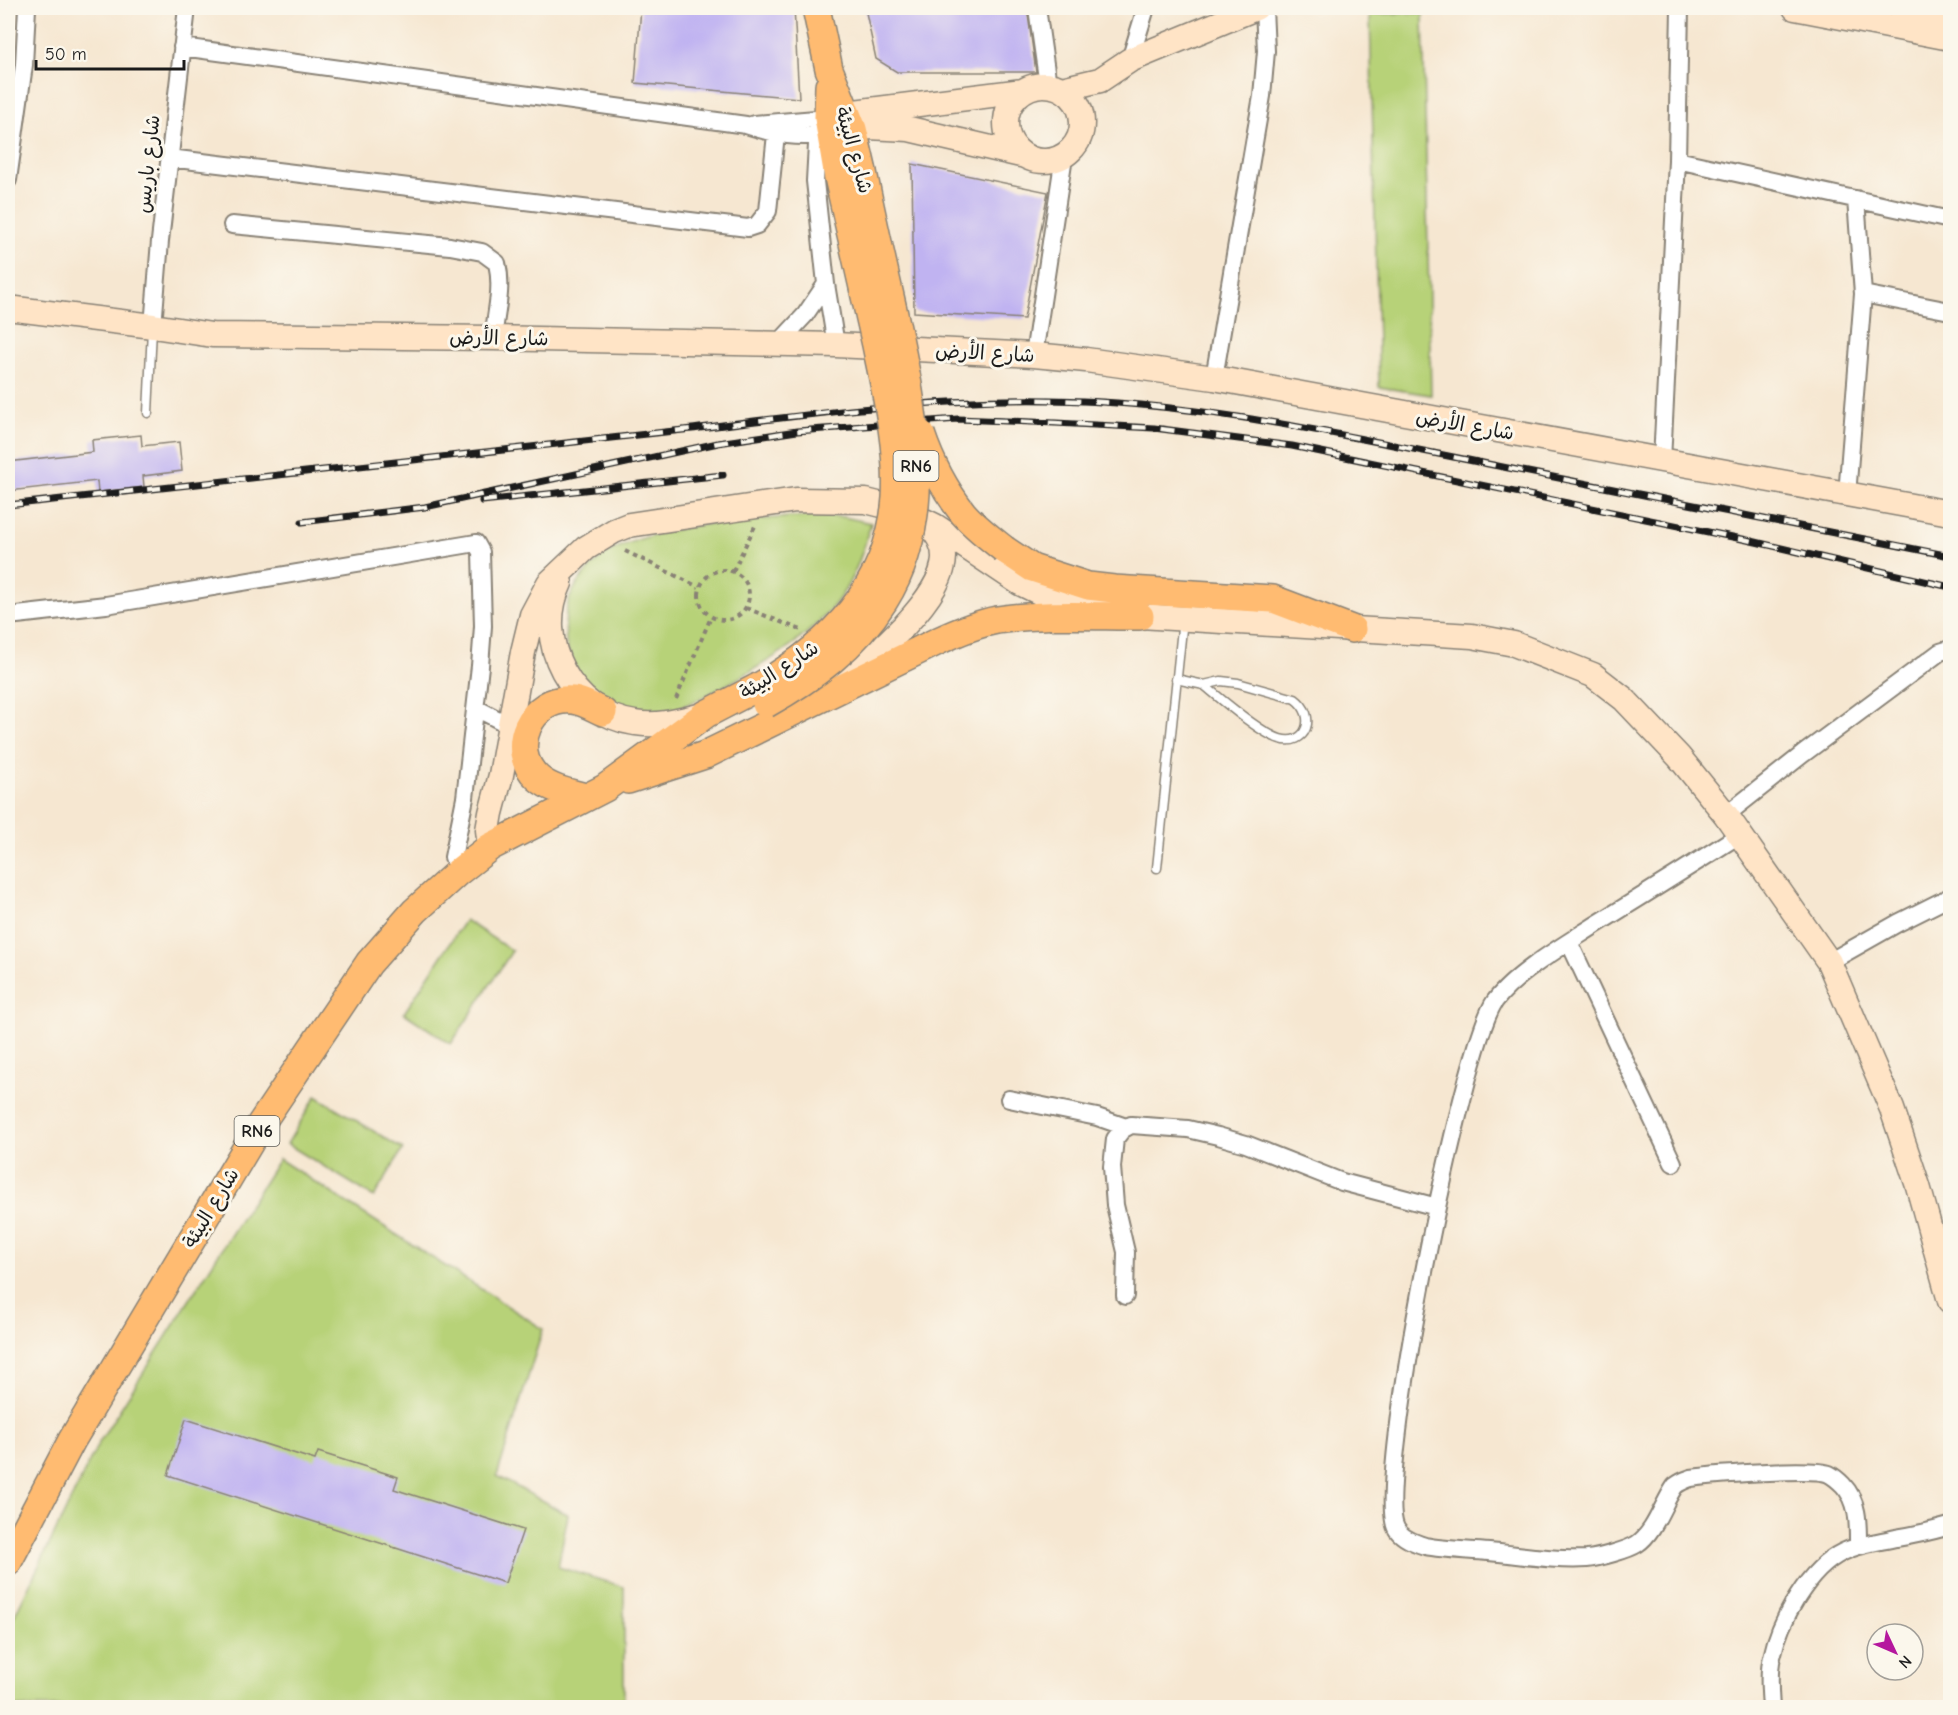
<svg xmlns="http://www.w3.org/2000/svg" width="1958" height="1715" viewBox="0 0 1958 1715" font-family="'Comic Neue','Playpen Sans Arabic',sans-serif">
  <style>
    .green { fill: #b7d278; stroke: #6a774a; stroke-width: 1.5 }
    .building { fill: #c0b3f1 }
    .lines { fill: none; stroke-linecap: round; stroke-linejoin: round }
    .lane-casing { stroke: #898276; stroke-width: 11 }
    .street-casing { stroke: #898276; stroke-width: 20 }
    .secondary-casing { stroke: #898276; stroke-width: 27 }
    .primary-casing { stroke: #898276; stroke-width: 30 }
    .path { stroke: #898276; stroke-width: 4; stroke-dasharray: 4.5 4.5; stroke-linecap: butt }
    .lane { stroke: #fff; stroke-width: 8 }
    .street { stroke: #fff; stroke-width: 16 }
    .secondary { stroke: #ffe4c6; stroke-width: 24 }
    .primary { stroke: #ffbb71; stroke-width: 27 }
    .rail-casing { stroke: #1c1c1c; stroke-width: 7 }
    .rail { stroke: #fbf7ec; stroke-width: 4.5; stroke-dasharray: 14; stroke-linecap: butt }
    .primary-bridge-casing { stroke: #898276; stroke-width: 30; stroke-linecap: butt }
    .primary-bridge { stroke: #ffbb71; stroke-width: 27 }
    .labels { text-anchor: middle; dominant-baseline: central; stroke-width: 6; stroke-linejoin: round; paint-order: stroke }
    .shield { fill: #fbf7ec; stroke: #5f5e5a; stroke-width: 1.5 }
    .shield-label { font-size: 18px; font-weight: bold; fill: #1c1c1c }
    .street-label { font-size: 20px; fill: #1c1c1c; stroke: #fbf7ec }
  </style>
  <rect width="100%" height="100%" fill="#fbf7ec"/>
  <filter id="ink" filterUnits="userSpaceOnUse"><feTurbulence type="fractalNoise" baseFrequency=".0167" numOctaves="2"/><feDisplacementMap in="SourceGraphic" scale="12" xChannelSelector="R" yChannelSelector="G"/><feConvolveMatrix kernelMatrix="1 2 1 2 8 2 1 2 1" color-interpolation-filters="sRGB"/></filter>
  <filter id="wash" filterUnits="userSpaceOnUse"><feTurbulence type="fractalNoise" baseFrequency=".008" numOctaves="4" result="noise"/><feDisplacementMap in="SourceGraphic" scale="24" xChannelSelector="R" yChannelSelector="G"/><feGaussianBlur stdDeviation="1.35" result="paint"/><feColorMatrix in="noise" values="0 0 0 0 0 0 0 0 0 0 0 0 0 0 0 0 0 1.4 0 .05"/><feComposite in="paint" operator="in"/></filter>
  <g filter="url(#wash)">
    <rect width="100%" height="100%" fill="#f6e7d1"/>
    <path class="green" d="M1423,13L1431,395L1379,387L1370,14Z
      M815,516L844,517L871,523C865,546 858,569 845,590C817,634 770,661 726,685C709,694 691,704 673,710C659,714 637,713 623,708C599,699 569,669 566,642C565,626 564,608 572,593C580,576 601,554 619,547C680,521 751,519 815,516Z
      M465,920L512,951L451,1044L404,1013Z
      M316,1096L403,1149L374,1197L287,1144Z
      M279,1159L543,1329L497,1476L568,1515L558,1567L624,1587V1707H8V1629L98,1444Z"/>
    <g id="blocks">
      <path class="building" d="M641,8H794L799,98L635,83Z
        M865,8H1027L1036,72H897L876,59Z
        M912,164L1048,192L1024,319L914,312Z
        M141,435L142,446L179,442L182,471L143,476L144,487L98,492L97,481L9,491L8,462L93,452L92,440Z
        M186,1419L315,1460L318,1452L398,1477L394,1489L523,1530L505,1583L168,1475Z"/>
    </g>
  </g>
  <g filter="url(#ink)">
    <use href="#blocks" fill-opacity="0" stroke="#898276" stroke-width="1.5"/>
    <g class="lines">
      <g class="lane-casing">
        <path id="lane" d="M148,413L152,329
          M1176,679L1204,685
          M1221,681L1238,683L1295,699C1318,716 1306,747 1280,739C1260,733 1221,699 1204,685Z
          M1157,868L1183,619"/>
      </g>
      <g class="street-casing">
        <path id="street" d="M1037,8L1048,85
          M182,47L746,125C778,135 797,139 831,134
          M1130,60L1146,8
          M754,124L828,118
          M818,126L815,181L826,284L836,345
          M169,158L748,228L757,225L768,211L776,134
          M1677,160L1950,220
          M8,180L24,65L27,8
          M232,225L450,246L482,252L497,263C503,287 496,313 493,338
          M1863,294L1950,311
          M153,326L160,241L187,8
          M777,345L805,315L826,284
          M1034,355L1064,156
          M1214,378L1262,96L1266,51L1264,8
          M1662,461L1677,160L1680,8
          M1847,495L1863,294L1856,199
          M8,616L106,605L476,543L481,552L483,626L480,666L465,798L453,857L458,872
          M476,708L518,730
          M1726,815L1803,754L1940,652L1950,649
          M1739,835C1692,865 1644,895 1597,924C1566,944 1517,972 1495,1001C1463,1046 1374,1485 1396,1528C1401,1538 1415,1543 1425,1546C1445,1550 1468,1550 1489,1552C1521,1555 1555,1561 1587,1559C1598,1558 1628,1550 1637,1544C1655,1532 1663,1503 1675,1486C1680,1482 1685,1480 1691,1478C1713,1475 1812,1467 1829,1474C1833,1476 1840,1482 1843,1485C1859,1502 1858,1524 1858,1546
          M1569,942L1673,1163
          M1829,962L1898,923L1950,897
          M1009,1099L1097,1117L1126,1127
          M1125,1296L1126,1252L1115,1205L1112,1167L1115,1139L1122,1130L1131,1125L1188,1129L1218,1136L1246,1144L1342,1182L1437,1207
          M1771,1708C1770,1691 1768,1673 1772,1657C1780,1620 1808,1569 1843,1552C1859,1544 1878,1542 1896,1538C1915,1535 1932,1531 1950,1526"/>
      </g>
      <g class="secondary-casing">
        <path id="secondary" d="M1795,8L1950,38
          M1901,8L1950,17
          M1006 123a38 38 0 1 1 76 0a38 38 0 1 1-76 0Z
          M1062,89L1100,80L1130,60L1256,8
          M830,117L846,113L1023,91
          M836,133L868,127L909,129L1021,155
          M8,308L153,326L212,335L493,338L836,345L1034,355L1086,360L1214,378L1950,513
          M560,583C532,641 572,714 635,723C659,727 681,720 703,715
          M841,680C872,660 944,597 944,557C944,543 937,535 929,524
          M490,847L488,830L491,813L501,775L523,652L532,615L549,583L586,548L614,531L629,525L796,500L866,501L902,510L935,526L1020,583L1051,598L1093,609L1140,616L1472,636L1514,644L1593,675L1624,699L1679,757L1726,815L1829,962L1892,1109L1918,1186L1950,1301"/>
      </g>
      <g class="primary-casing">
        <path id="primary" d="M816,8L829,69L853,129L863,172
          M829,86L828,118L838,177
          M1005,550L1032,568L1088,586L1114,589L1273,599L1352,629
          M628,780L705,755L936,642C955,633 975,624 997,620C1043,613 1092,616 1140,616
          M586,797C570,793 550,789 538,778C506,750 531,695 573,700C583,701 594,708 603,712
          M8,1562L72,1440L262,1122L369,963L415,911L458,872L490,847L605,788L706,714L758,687"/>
      </g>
      <path class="path" d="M625,551L699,587
        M699 595a25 25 0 1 1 50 0a25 25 0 1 1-50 0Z
        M733,571L755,526
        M746,608L801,630
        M676,699L711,617"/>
      <use href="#lane" class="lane"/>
      <use href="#street" class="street"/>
      <use href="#secondary" class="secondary"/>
      <use href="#primary" class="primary"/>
      <g class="rail-casing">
        <path id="rail" d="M482,501L723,475
          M8,505L692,429C810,414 930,398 1049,400C1193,402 1333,433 1473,461C1632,493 1791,524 1950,556
          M302,522L425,507L718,443L797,431L958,419L1055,423L1154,428L1292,446L1747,540L1950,587"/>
      </g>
      <use href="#rail" class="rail"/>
      <g class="primary-bridge-casing">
        <path id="primary-bridge" d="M921,434C930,461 945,490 963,513C975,527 990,538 1005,550
          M758,687C831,645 889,587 896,498C899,447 886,394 876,345C863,289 851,233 838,177
          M766,704C813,678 855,647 884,601C939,515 912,398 892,305C882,261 872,217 863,172"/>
      </g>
      <use href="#primary-bridge" class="primary-bridge"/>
    </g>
  </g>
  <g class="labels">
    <g class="shield">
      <rect x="893.5" y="451" width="45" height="30" rx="4.5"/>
      <rect x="234.5" y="1116" width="45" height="30" rx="4.5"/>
    </g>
    <g class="shield-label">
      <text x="916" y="466">RN6</text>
      <text x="257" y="1131">RN6</text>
    </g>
    <g class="street-label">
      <text transform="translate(854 150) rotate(74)">شارع البيئة</text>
      <text transform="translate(148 164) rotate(-84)">شارع باريس</text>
      <text transform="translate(499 338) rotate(1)">شارع الأرض</text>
      <text transform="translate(985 353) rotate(3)">شارع الأرض</text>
      <text transform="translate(1465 425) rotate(10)">شارع الأرض</text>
      <text transform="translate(779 670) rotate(-33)">شارع البيئة</text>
      <text transform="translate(211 1208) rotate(-59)">شارع البيئة</text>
    </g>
  </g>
  <rect width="1958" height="1715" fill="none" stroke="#fbf7ec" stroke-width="30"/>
  <g transform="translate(1895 1652) rotate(134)"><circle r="28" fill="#fbf7ec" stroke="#a29f99" stroke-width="1.5"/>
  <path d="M0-4.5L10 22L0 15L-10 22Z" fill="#b5179e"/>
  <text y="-9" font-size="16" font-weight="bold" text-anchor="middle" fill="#1c1c1c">N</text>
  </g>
  <path d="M36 60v9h148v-9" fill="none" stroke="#1c1c1c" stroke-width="3"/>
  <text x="45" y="60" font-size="18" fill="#1c1c1c" stroke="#fbf7ec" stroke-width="4.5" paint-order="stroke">50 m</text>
</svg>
